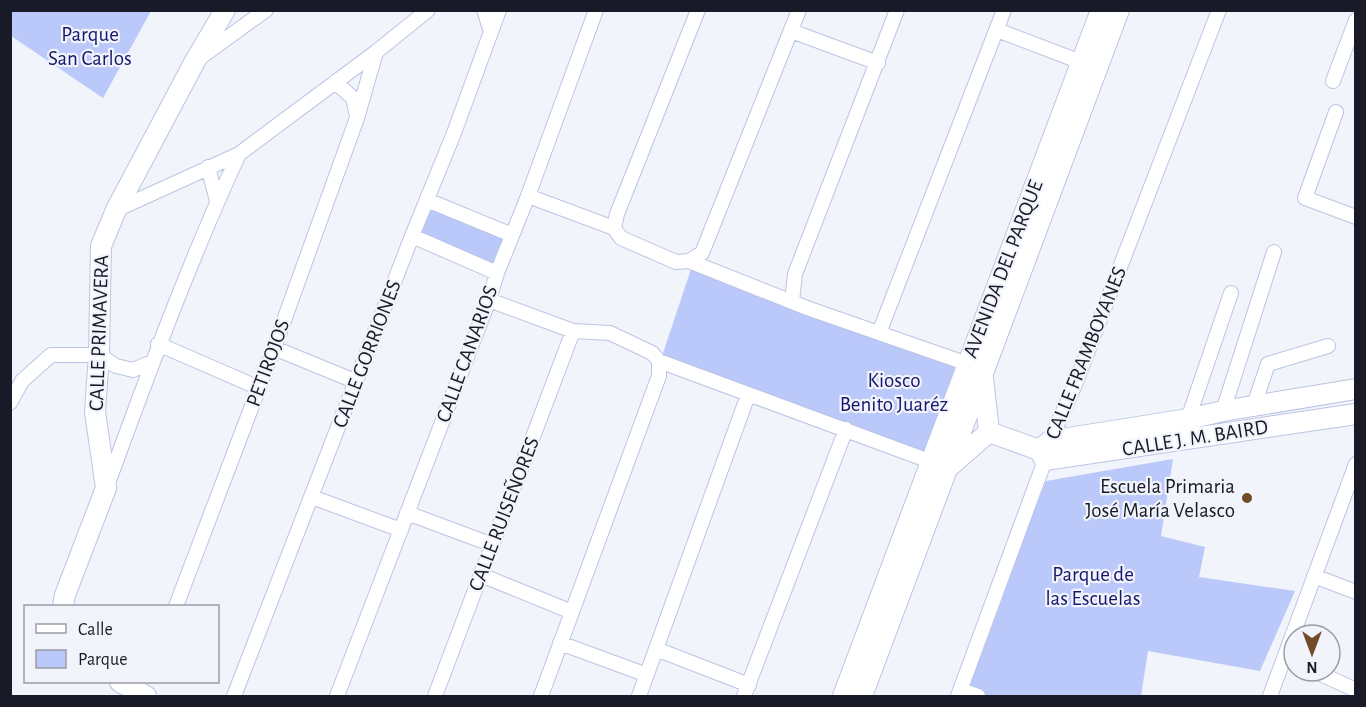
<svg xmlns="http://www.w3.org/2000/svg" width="1366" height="707" viewBox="0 0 1366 707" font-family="'Alegreya Sans',sans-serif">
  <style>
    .green { fill: #bbc8fa }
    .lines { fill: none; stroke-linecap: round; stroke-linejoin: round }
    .street-casing { stroke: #bbc4e4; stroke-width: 16 }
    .secondary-casing { stroke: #bbc4e4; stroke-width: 22 }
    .street { stroke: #fff; stroke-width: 14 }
    .secondary { stroke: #fff; stroke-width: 20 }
    .poi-dot { fill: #714c28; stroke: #f2f4fb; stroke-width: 2 }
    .labels { text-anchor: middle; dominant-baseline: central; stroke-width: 4.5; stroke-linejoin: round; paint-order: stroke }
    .park-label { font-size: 21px; fill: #19166d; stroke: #f2f4fb }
    .street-label { font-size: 21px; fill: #181b27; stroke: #f2f4fb }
    .poi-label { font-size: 21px; fill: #181b27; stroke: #f2f4fb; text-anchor: end }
  </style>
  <rect width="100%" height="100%" fill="#f2f4fb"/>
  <path class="green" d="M10,11L11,10L151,11L103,98L11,36Z
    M427,200L512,235L497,273L412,236Z
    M693,263L967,364L932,462L661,359Z
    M1173,459L1161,536L1205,547L1199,577L1295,591L1260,671L1148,651L1141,696H979L960,690L1046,481Z"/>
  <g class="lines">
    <g class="street-casing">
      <path id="street" d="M484,10L491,32
        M997,30L1081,62
        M791,31L878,63
        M201,57L266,10
        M1333,81L1356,20
        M335,82L353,98L357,116
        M1336,112L1305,198L1356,217
        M208,167L217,201
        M528,196L614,228L621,238L676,262L689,261L807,308L968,364
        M427,200L512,235
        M116,210L239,154L376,52L428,10
        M614,228L617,214L698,10
        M412,236L497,273
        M689,261L702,253L799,10
        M489,300L573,331L610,333L652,353L659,361L932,462
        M792,301L795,274L897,10
        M879,333L1004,10
        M158,344L259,388
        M274,348L357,382
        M10,403L22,381L51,355H99L116,366L133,370L152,362
        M1254,405L1268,364L1328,346
        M1223,411L1274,252
        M1188,419L1231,293
        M107,486C148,374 189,262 239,154
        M312,497L401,530
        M407,513L493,545
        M481,575L572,612
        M1314,576L1356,592
        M176,606L274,348L357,118L376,52
        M560,643L647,675
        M656,649L749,685
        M1314,671L1356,690
        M960,690L978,696
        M234,696L412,236L454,133L499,10
        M337,696L489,300L497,273L528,196L596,10
        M435,696L573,331
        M541,696L659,376V361
        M639,696L748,395
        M744,696L846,429
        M958,696L1045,460L1050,441L1074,387L1219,10
        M1270,696L1356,464"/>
    </g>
    <g class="secondary-casing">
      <path id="secondary" d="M983,378L989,432
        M989,432L1039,450L1045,460L1356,414
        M1039,450L1050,441L1188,419L1223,411L1356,389
        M950,466L989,432
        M63,606L65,595L106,488L95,412L99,355L101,246L116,210L195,61L225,10
        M120,682L146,696
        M843,696L1101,10
        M862,696L1119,10"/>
    </g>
    <use href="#street" class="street"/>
    <use href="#secondary" class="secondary"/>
  </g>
  <circle class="poi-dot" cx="1247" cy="498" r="6"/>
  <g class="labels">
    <g class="park-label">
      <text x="90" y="34">Parque<tspan x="90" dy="24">San Carlos</tspan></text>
      <text x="894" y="380">Kiosco<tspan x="894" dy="24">Benito Juaréz</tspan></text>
      <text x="1093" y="574">Parque de<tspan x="1093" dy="24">las Escuelas</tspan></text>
    </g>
    <g class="street-label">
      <text transform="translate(1003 269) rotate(-69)">AVENIDA DEL PARQUE</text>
      <text transform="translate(99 333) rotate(-88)">CALLE PRIMAVERA</text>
      <text transform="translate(1086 353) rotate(-68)">CALLE FRAMBOYANES</text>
      <text transform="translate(367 354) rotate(-69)">CALLE GORRIONES</text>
      <text transform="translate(467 354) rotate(-70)">CALLE CANARIOS</text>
      <text transform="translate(268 363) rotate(-70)">PETIROJOS</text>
      <text transform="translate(1195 438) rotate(-9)">CALLE J. M. BAIRD</text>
      <text transform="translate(504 514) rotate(-69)">CALLE RUISEÑORES</text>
    </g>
    <g class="poi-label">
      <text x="1235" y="486">Escuela Primaria<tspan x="1235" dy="24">José María Velasco</tspan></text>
    </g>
  </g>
  <rect width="1366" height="707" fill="none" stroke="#181b27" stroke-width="24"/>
  <rect x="24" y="605" width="195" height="78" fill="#f2f4fb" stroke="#9b9da6" stroke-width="1.5"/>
  <rect x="36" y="624" width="30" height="9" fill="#ffffff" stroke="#9b9da6" stroke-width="1.5"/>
  <text x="78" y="635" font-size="18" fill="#181b27">Calle</text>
  <rect x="36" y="650" width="30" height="18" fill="#bbc8fa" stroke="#9b9da6" stroke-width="1.5"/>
  <text x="78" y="665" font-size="18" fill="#181b27">Parque</text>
  <g transform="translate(1312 653) rotate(180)"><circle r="28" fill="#f2f4fb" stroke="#9b9da6" stroke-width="1.5"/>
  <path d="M0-4.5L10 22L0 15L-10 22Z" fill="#714c28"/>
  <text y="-9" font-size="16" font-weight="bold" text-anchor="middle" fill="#181b27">N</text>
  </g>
</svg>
